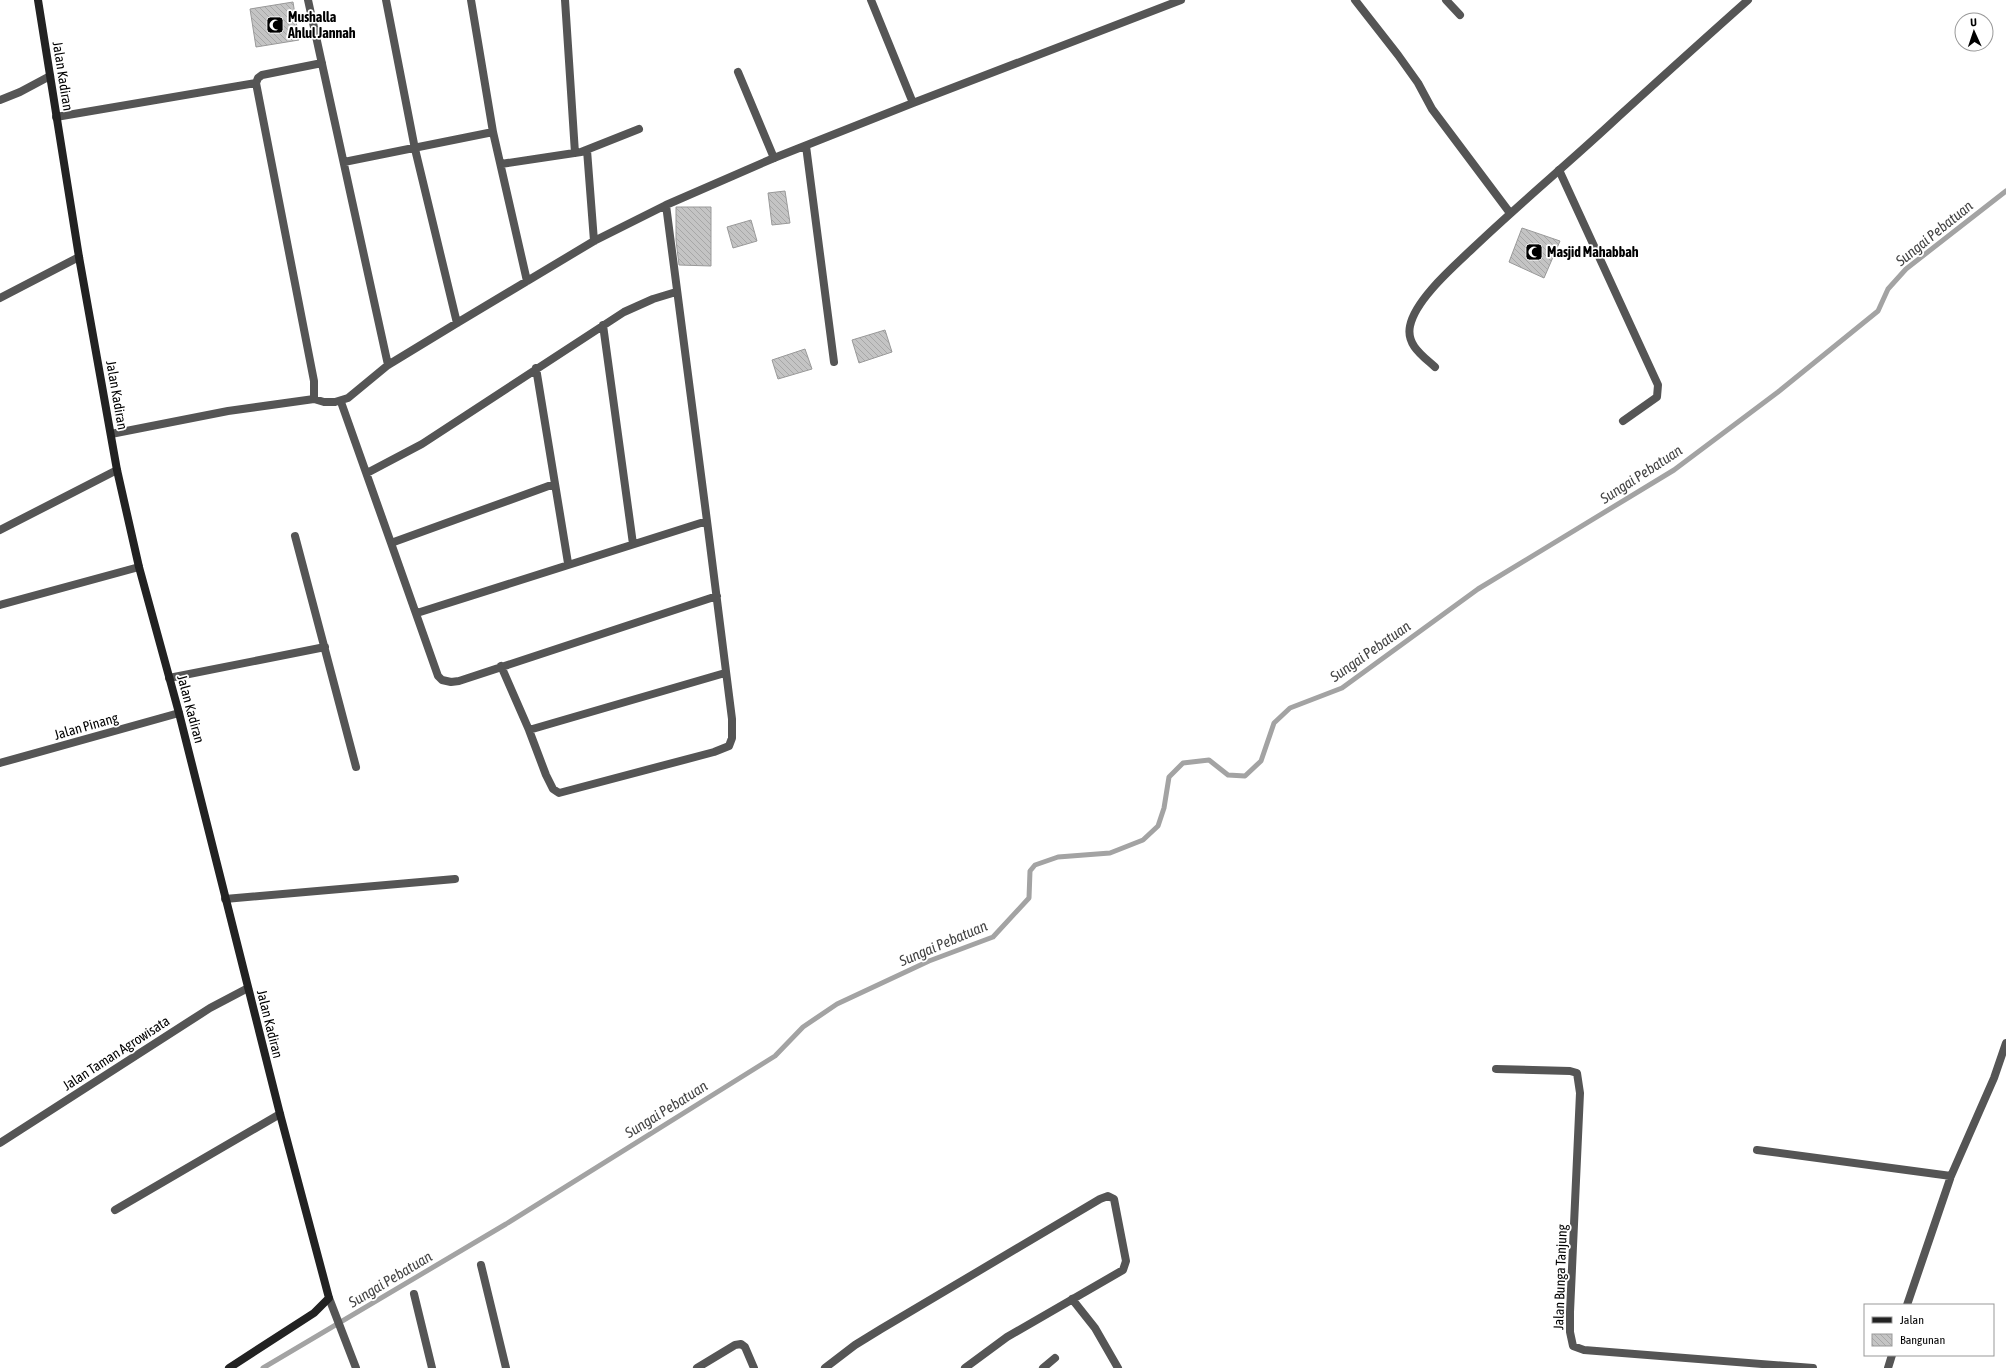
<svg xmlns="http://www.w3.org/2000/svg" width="2006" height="1368" viewBox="0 0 2006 1368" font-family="'Asap Condensed',sans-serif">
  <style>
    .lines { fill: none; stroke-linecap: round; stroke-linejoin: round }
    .stream { stroke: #a3a3a3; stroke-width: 5 }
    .building { fill: url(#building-back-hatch); stroke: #999 }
    .lane { stroke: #555; stroke-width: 8 }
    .street { stroke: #555; stroke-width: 8 }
    .secondary { stroke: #222; stroke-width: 8 }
    .labels { text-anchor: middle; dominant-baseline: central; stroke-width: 3.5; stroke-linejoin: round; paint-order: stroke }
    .poi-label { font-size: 14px; font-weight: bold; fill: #000; stroke: #fff; text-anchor: start }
    .street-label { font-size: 14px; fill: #000; stroke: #fff }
    .water-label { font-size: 15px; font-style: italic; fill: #444; stroke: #fff }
  </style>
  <defs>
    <pattern id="building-back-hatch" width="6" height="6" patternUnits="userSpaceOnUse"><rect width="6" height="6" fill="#c4c4c4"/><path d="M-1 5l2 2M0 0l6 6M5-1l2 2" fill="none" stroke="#a7a7a7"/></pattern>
  </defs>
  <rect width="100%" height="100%" fill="#fff"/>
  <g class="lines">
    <path class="stream" d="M263,1368L506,1224L775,1056L803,1027L837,1004L929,961L993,937L1029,898L1030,871L1035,865L1058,857L1110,853L1143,840L1158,826L1164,808L1169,777L1183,763L1209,760L1228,775L1245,776L1261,761L1274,723L1290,708L1342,688L1478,589L1674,470L1778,392L1878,311L1888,289L1906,269L2006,191"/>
  </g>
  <path class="building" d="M293,2L299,40L256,47L250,9Z
    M785,191L790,223L772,225L768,193Z
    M676,207H711V266L679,265L676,240Z
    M751,220L757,241L733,248L727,227Z
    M1522,228L1560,241L1544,278L1509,262Z
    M885,330L892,352L859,363L852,340Z
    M805,349L812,369L778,379L772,360Z"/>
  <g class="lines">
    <path class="lane" d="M738,72L774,158
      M1559,170L1658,385L1657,397L1623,421
      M0,298L79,257
      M0,530L117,470
      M295,536L356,767
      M0,605L139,567
      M169,678L325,647"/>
    <path class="street" d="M308,0L388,365
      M386,0L415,149L457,323
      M471,0L493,132L527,281
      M565,0L575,153
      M871,0L913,103
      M1355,0L1398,55L1418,83L1432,109L1510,213
      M1446,0L1460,15
      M0,100L20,92L50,76
      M56,117L256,83
      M806,146L834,362
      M587,150L594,241
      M344,162L493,132
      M501,164L581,152L639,129
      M666,205L707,521
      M603,325L633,544
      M1435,367C1423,356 1406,345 1410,326C1415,300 1453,267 1472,249C1519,204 1570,162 1618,117C1661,78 1704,39 1748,0
      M536,368L568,563
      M314,399V381L256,83L258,78L262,75L322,63
      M341,402L391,543
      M111,434L228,411L314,399L324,402H335L348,398L388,365L457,323L594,241L666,205L774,158L913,103L1181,0
      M367,473L422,444L624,312L653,299L676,292
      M554,484L391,543L438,676L442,680L451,682L459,681L717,596
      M417,613L707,521L732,719V738L729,746L714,752L559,793L553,789L546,775L529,730L501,666
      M529,730L725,673
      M0,763L179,713
      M225,899L455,879
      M1496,1069L1570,1071L1577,1073L1580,1093L1570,1312V1332L1573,1346L1584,1350L1813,1368
      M0,1143L210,1008L248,988
      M1757,1150L1951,1176
      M115,1210L280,1114
      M481,1265L506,1368
      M414,1294L432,1368
      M329,1298L356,1368
      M1072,1299L1095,1328L1118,1368
      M1907,1305L1951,1176L1994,1078L2006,1043
      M697,1368L735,1345L741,1344L745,1347L754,1368
      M825,1368L855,1345L881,1329L1100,1199L1108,1196L1114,1199L1126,1261L1123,1270L1007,1337L965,1368
      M1043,1368L1055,1358
      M1888,1368L1892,1355"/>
    <path class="secondary" d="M38,0L79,257L117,470L139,567L179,713L280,1114L329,1298L314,1313L229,1368"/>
  </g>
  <defs>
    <g id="mosque-square" transform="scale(0.9)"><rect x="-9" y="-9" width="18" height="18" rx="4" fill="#000" stroke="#fff"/><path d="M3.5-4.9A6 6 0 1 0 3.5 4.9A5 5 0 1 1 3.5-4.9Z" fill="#fff"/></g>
  </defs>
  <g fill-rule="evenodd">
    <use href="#mosque-square" x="275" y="25"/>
    <use href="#mosque-square" x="1534" y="252"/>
  </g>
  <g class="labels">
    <g class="poi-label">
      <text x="288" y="17">Mushalla<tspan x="288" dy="16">Ahlul Jannah</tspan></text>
      <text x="1547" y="252">Masjid Mahabbah</text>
    </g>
    <g class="street-label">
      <text transform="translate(63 76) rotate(81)">Jalan Kadiran</text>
      <text transform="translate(117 395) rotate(80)">Jalan Kadiran</text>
      <text transform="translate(191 709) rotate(75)">Jalan Kadiran</text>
      <text transform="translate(86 726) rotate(-16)">Jalan Pinang</text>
      <text transform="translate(270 1024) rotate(76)">Jalan Kadiran</text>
      <text transform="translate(116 1053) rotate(-33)">Jalan Taman Agrowisata</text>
      <text transform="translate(1560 1277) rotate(-88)">Jalan Bunga Tanjung</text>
    </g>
    <g class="water-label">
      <text transform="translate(1934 233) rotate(-39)">Sungai Pebatuan</text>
      <text transform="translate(1641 474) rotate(-33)">Sungai Pebatuan</text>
      <text transform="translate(1370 651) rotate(-35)">Sungai Pebatuan</text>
      <text transform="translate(943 943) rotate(-23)">Sungai Pebatuan</text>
      <text transform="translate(666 1109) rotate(-32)">Sungai Pebatuan</text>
      <text transform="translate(390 1279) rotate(-31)">Sungai Pebatuan</text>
    </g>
  </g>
  <rect x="1864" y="1304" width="130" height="52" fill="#ffffff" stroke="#999999"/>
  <rect x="1872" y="1317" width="20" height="6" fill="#222222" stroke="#999999"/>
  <text x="1900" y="1324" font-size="12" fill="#000000">Jalan</text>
  <rect x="1872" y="1334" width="20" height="12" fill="url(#building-back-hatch)" stroke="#999999"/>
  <text x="1900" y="1344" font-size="12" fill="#000000">Bangunan</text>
  <g transform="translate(1974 32) rotate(357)"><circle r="19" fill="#ffffff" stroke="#999999"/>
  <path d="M0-3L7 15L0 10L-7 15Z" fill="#000000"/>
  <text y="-6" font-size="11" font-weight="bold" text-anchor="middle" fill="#000000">U</text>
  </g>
</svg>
